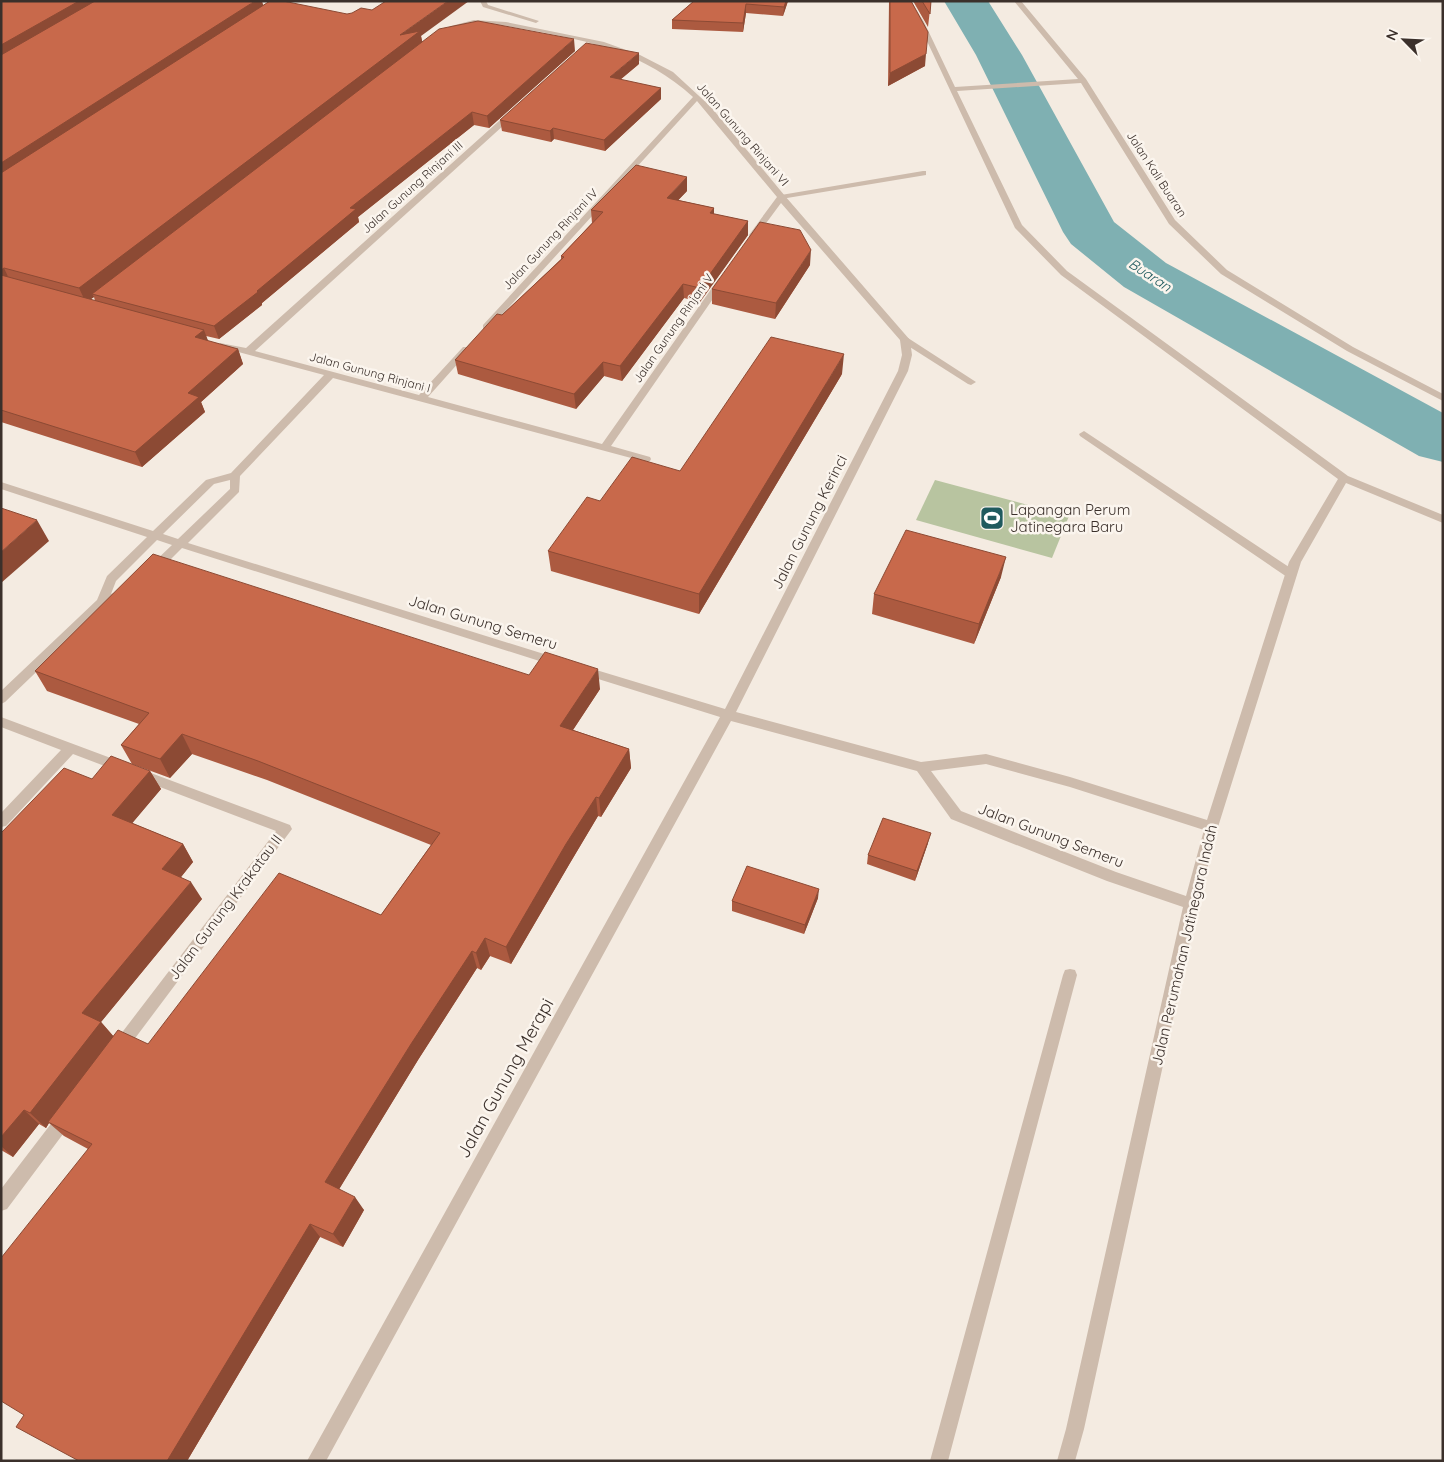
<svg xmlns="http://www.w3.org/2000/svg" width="1444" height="1462" viewBox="0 0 1444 1462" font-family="Quicksand,sans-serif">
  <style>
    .green { fill: #b8c4a0 }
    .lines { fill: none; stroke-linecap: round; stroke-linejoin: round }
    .river { fill: #7fb0b2; fill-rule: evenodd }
    .lane { fill: #cdbbac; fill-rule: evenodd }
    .street { fill: #cdbbac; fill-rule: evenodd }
    .wall { fill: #ac5a40; fill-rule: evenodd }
    .shaded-wall { fill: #8c4a34 }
    .building { fill: #c8694b; stroke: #8c4a34 }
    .labels { text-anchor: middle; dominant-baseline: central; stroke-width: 5; stroke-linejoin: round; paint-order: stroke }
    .far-street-label { font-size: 12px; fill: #3b302b; stroke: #fbf5ee }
    .far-water-label { font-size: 14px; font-style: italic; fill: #1f5a5e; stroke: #fbf5ee }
    .poi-label { font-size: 15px; fill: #3b302b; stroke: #fbf5ee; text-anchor: start }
    .street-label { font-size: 15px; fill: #3b302b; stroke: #fbf5ee }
    .near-street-label { font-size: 18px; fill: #3b302b; stroke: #fbf5ee }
  </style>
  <rect width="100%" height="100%" fill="#f4ebe1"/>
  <path class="green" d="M935,480L1069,516L1052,558L916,520Z"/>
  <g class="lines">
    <path class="river" d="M944,1H988L1022,55L1114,222L1166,263L1443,413V462L1419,456L1124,287L1071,244L1063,232L976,55Z"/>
    <path class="lane" d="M923,171H926V175L781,199L777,197L781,195Z
      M905,337L908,338L976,382L971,385L968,384L902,342L900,340Z
      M1084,431L1295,571L1297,574L1295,577H1287L1080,436L1079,434Z
      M1070,969L1075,970L1077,975L948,1461H930L1063,975L1065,970Z"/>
    <path class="street" d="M480,1H486L488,5L539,21L536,23L483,7Z
      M905,1H911L924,22L955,87L1078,79L1014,1H1021L1086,79L1175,220L1227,270L1353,347L1443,394V401L1347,351L1221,274L1169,224L1081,83L957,91L1022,225L1067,271L1348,476L1443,515V523L1346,483L1301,562L1218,827L1198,904L1084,1429L1075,1461H1057L1066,1429L1183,907L1107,881L951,819L917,771L731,721L326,1461H307L720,717L579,673L577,670L583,666L725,709L898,371L902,355L900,340L781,203L756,237H750L749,235L777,197L697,101L489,329H483V325L693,97C645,53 591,41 529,30C511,27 491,22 472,24C461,25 454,31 444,35L441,33L442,32L451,26L474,20L506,22L604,42L640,55L673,72L711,107L785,196L910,340L912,355L908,371L736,712L921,762L986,754L1070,777L1207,820L1289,562L1338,479L1061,275L1015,228L918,22ZM986,764L1070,787L1204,830L1186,896L1116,872L961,811L931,771Z
      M509,112L516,114L255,351L419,395L463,347H469V351L428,397L602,444L719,278H725L726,280L611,446L650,457L651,459L650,461L646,462L333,378L240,476L239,492L188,543L560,659L562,662L560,665H552L182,548L159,571H151L149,568L151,565L172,545L157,540L116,581L111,594L121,590L125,591L127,594L125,597L106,605L5,702L1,704V691L97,600L107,576L147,537L1,489V482L153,531L206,480L231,473L324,375L220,347V343L246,348ZM230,480V489L178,539L163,534L214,484Z
      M1,717L290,825L292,829L124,1053L119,1055L114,1053L111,1048L114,1043L276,831L73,754L6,826L1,827V813L61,750L1,727Z
      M66,1109L72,1112L74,1117L72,1122L7,1209L1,1211V1189L60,1112Z"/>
  </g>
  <path class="wall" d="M1,1L263,5L421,36L422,42L575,51L489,128L474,125L358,217L359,222L262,303V305L219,339L206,336L208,341L238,349L243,364L201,402L205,412L142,467L1,422ZM94,297L95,301L90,299Z
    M694,1H788L783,16L746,13L743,32L672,29V20Z
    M889,1H911L925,66L888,86Z
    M913,1H931L928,27Z
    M639,64L620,80L661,88V99L605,151L554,139L551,142L502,131L500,120Z
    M687,191L678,200L714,208V214L748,221V235L700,302L684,298L622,381L604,376L576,409L458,374L455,360L561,259V256L592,223L591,210Z
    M810,265L775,319L712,304V289Z
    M842,374L699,614L551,571L548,551L600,501L680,471Z
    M1001,577L974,644L872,614L874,594Z
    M35,671L529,675L600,689L573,730L629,749L631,768L601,817L598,816L570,863L511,964L490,956L481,970L477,968L418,1060L339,1189L364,1210L343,1247L320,1237L187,1461H79L24,1415L88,1149L64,1136L49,1123L46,1128L39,1124L13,1157L1,1150V833L92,779L150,771L161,789L132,823L183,844L193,862L181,877L202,899L101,1022L113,1036L148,1044L381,915L431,845L267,780L192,754L170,778L132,764L121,745L139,724L47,691Z
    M928,843L915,881L867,864L868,855Z
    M818,898L804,934L732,911V901Z"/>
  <path class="shaded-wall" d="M79,1H108L1,63V45Z
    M255,1H262L265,11L1,182V163Z
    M448,1H469L421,36L423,45L92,294L94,297L86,303L79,288L400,35Z
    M786,1H788L783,16L784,7Z
    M746,4V13L743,32V23Z
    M574,39L575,51L489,128L487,116Z
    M639,53V64L610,88V77Z
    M926,54L925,66L888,86L890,73Z
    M661,88V99L605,151L604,140Z
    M472,112L474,125L358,217L359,222L262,303V305L219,339L214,326L257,291L350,208Z
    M553,128L554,139L551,142L550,131Z
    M687,177V191L667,212V198Z
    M714,208V222L710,213Z
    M748,221V235L700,302V288Z
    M811,250L810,265L775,319L776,303Z
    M4,268L11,283L1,279V270Z
    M683,284L684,298L622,381L620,366Z
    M204,330L210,346L195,337Z
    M238,349L243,364L201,402L205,412L142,467L135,452L188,393Z
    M844,354L842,374L699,614V594Z
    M603,362L604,376L576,409L574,394Z
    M37,520L49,541L1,583V552Z
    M1006,557L1001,577L974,644L979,624Z
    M598,669L600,689L563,745L560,726Z
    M182,734L192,754L170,778L160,759Z
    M629,749L631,768L601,817L599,798Z
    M150,771L161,789L124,833L112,815Z
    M596,797L598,816L570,863L511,964L506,947L566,844Z
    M931,833L928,843L915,881L917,871Z
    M183,844L193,862L173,887L162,869Z
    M191,882L202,899L101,1022L115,1038L48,1122L49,1123L46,1128L30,1113L82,1013Z
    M819,889L818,898L804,934L805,925Z
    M485,938L490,956L481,970L476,953Z
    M472,951L477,968L418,1060L335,1196L325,1182L411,1044Z
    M24,1110L39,1124L13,1157L1,1146V1137Z
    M355,1197L364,1210L343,1247L333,1234Z
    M310,1224L320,1237L187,1461H167Z"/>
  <path class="building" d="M1,1H79L1,45Z
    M95,1H255L1,163V55Z
    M270,1H283L347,14L352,13L361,8L372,10L386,1H448L400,35L420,31L79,288L4,268L1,270V173Z
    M694,1H786L784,7L746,4L743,23L672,20Z
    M890,1H911L928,32L926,54L890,73Z
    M922,1H931L930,14Z
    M478,21L574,39L487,116L472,112L350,208L356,209L257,291L258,292L214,326L92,294L439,29Z
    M586,43L639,53L610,77L661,88L604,140L553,128L550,131L500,120Z
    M636,165L687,177L667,198L714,208L710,213L748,221L700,288L683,284L620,366L603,362L574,394L455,360L497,314L502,315L564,257L561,256L603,212L591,210Z
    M760,222L800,230L811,250L776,303L712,289Z
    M1,275L204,330L195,337L238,349L188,393L199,397L135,452L1,410Z
    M771,337L844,354L699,594L548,551L587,497L600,501L632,457L680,471Z
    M1,508L37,520L1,552Z
    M906,530L1006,557L979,624L874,594Z
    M153,554L529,675L545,652L598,669L560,726L629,749L599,798L596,797L566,844L506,947L485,938L476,953L472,951L411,1044L325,1182L355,1197L333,1234L310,1224L167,1461H79L16,1427L24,1415L1,1401V1258L92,1144L48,1122L118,1030L148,1044L279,873L381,915L440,833L258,761L182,734L160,759L121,745L149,713L35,671Z
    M111,756L150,771L112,815L183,844L162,869L191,882L82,1013L101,1022L30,1113L24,1110L1,1137V833L64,768L92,779Z
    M883,818L931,833L917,871L868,855Z
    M747,866L819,889L805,925L732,901Z"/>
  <defs>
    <g id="stadium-square" transform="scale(1.25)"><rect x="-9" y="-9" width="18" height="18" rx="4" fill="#1f5a5e" stroke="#fbf5ee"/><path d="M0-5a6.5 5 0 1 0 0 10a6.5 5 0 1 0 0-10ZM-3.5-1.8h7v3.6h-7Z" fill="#fff"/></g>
  </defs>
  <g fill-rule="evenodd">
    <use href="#stadium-square" x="992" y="518"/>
  </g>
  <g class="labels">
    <g class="far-street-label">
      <text transform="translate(743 134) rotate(49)">Jalan Gunung Rinjani VI</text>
      <text transform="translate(1157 174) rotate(57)">Jalan Kali Buaran</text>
      <text transform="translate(412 187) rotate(-42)">Jalan Gunung Rinjani III</text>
      <text transform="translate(550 239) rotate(-47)">Jalan Gunung Rinjani IV</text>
      <text transform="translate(673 328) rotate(-55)">Jalan Gunung Rinjani V</text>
      <text transform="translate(370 372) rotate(15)">Jalan Gunung Rinjani I</text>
    </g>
    <g class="far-water-label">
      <text transform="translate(1150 275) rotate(33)">Buaran</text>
    </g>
    <g class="poi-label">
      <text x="1010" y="509">Lapangan Perum<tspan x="1010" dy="17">Jatinegara Baru</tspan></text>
    </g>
    <g class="street-label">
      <text transform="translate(809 522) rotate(-63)">Jalan Gunung Kerinci</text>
      <text transform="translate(483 622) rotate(17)">Jalan Gunung Semeru</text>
      <text transform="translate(1051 835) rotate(21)">Jalan Gunung Semeru</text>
      <text transform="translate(225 907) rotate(-53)">Jalan Gunung Krakatau II</text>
      <text transform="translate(1184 945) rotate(-77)">Jalan Perumahan Jatinegara Indah</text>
    </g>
    <g class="near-street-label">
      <text transform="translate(505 1078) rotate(-61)">Jalan Gunung Merapi</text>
    </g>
  </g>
  <rect width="1444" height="1462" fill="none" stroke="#3b302b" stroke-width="5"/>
  <g transform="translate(1404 40) rotate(294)" stroke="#fbf5ee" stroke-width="4" paint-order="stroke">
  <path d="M0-4L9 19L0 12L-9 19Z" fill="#3b302b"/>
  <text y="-8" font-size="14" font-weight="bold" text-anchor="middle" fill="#3b302b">N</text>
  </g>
</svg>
